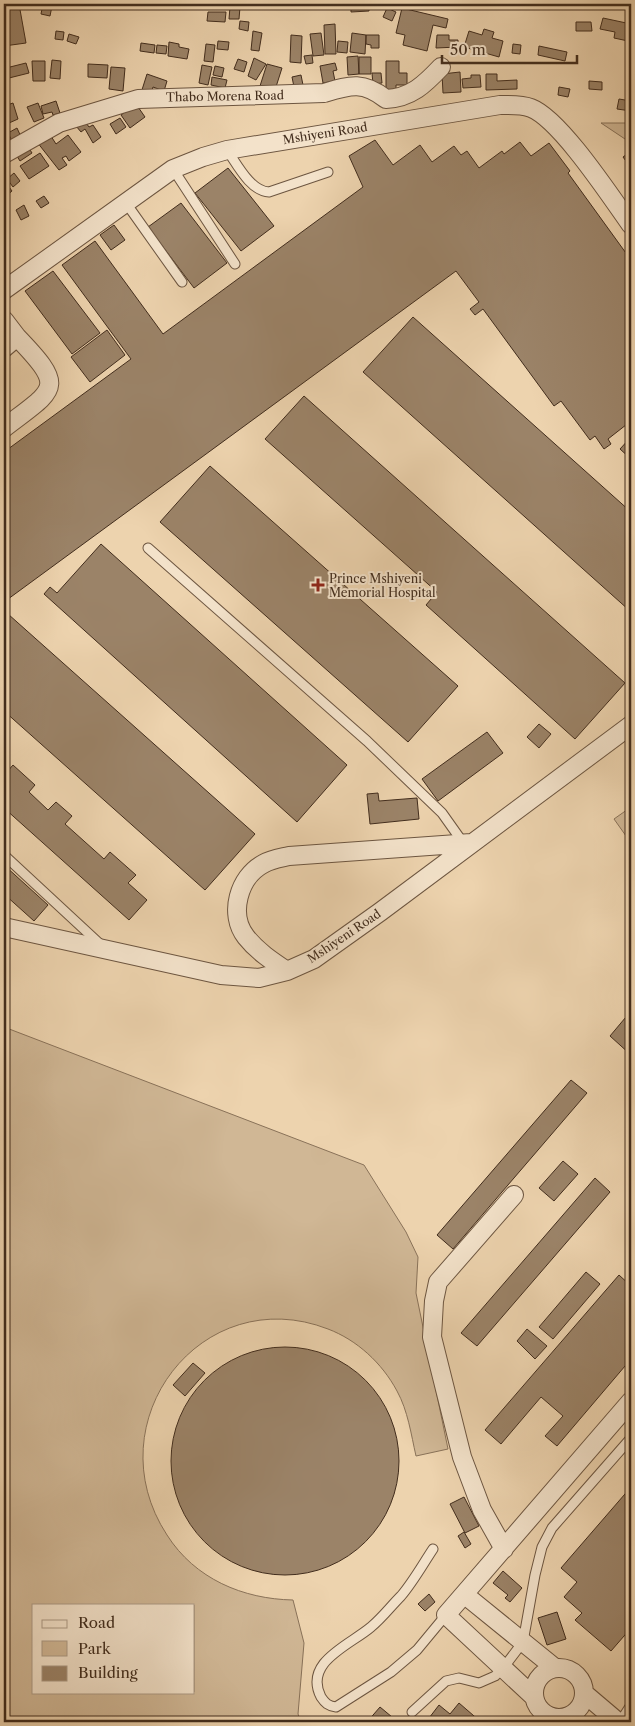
<svg xmlns="http://www.w3.org/2000/svg" width="635" height="1726" viewBox="0 0 635 1726" font-family="'Libre Caslon Text',serif">
  <style>
    .green { fill: #d0b795; stroke: #897259; fill-rule: evenodd }
    .building { fill: #9b8368; stroke: #422d1d }
    .lines { fill: none; stroke-linecap: round; stroke-linejoin: round }
    .lane-casing { stroke: #6d5641; stroke-width: 11 }
    .street-casing { stroke: #6d5641; stroke-width: 20 }
    .lane { stroke: #f3e2ca; stroke-width: 9 }
    .street { stroke: #f3e2ca; stroke-width: 18 }
    .poi-dot { fill: #8f2418; stroke: #f3e2ca; stroke-width: 2 }
    .labels { text-anchor: middle; dominant-baseline: central; stroke-width: 4; stroke-linejoin: round; paint-order: stroke }
    .street-label { font-size: 12px; fill: #422d1d; stroke: #f3e2ca }
    .poi-label { font-size: 12px; fill: #422d1d; stroke: #f3e2ca; text-anchor: start }
  </style>
  <rect width="100%" height="100%" fill="#edd3ae"/>
  <filter id="stains"><feTurbulence type="fractalNoise" baseFrequency=".004" numOctaves="4"/><feColorMatrix values="0 0 0 0 .2 0 0 0 0 .09 0 0 0 0 .02 0 0 0 .5 -.17"/></filter>
  <radialGradient id="worn" r=".72"><stop offset=".6" stop-color="#630" stop-opacity="0"/><stop offset="1" stop-color="#630" stop-opacity=".3"/></radialGradient>
  <path class="green" d="M601,123H631V143Z
    M631,807V843L614,819Z
    M4,1027L364,1165L406,1232L418,1257L416,1293L448,1449L416,1456C411,1434 408,1411 397,1391C382,1363 357,1340 328,1329C202,1280 93,1422 167,1535C195,1579 243,1599 293,1600L304,1643L298,1714L301,1722H4ZM34,1605H194V1692H34Z"/>
  <path class="building" d="M4,4H19L26,43L4,46Z
    M43,4L52,6L50,16L41,14Z
    M351,4H369V11L351,12Z
    M230,7H240L239,19H229Z
    M387,8L396,12L392,21L383,17Z
    M402,8L448,19L446,28L433,25L427,51L403,45L405,35L396,33Z
    M208,12H226L225,22L207,21Z
    M603,18L631,24L628,41L614,38L615,32L600,29Z
    M240,21L249,22L248,31L239,29Z
    M576,22H591L592,31H576Z
    M335,24L336,54H325L324,25Z
    M484,29L494,32L492,38L503,41L499,57L464,47L469,31L482,35Z
    M56,31L64,32L63,40L55,39Z
    M253,31L262,33L259,51L251,50Z
    M321,33L324,55L313,56L310,34Z
    M352,33L366,35L365,54L350,52Z
    M69,34L79,37L76,44L67,41Z
    M291,35L302,36L301,63L290,62Z
    M366,35H379V48H371V45L366,44Z
    M437,35H449V40H458V47L436,48Z
    M218,41L229,42L228,50L217,49Z
    M338,41L348,42L347,53L337,52Z
    M169,42L179,44V47L189,49L187,59L168,56Z
    M141,43L155,45L154,53L140,51Z
    M206,44L215,45L213,62L204,61Z
    M513,44L521,45L520,54L512,53Z
    M157,45L167,46L166,54L156,53Z
    M539,46L567,52L565,61L538,55Z
    M312,55L313,63L306,64L304,56Z
    M358,56L359,74L348,75L347,57Z
    M359,57H371V74H359Z
    M254,58L266,64L256,80L248,76Z
    M238,59L247,62L244,72L234,69Z
    M52,60L61,61L60,79L50,78Z
    M32,61H45V81H33Z
    M386,61H399V73H407V85H396V95H386Z
    M26,63L29,73L9,78L6,68Z
    M335,63L337,70L333,71L335,81L323,83L320,66Z
    M88,64L108,65L107,78L88,77Z
    M267,64L282,68L275,90L260,86Z
    M202,65L212,67L208,85L199,83Z
    M215,66L224,68L222,77L213,75Z
    M111,67L125,68L123,91L109,89Z
    M460,72L461,92L443,93L442,74Z
    M372,73H381L382,83L373,84Z
    M147,74L167,81L164,91L153,87L150,96L141,93Z
    M486,74H497V81L517,80V89L486,90Z
    M301,75L303,85L294,87L292,77Z
    M471,75H480L481,87L463,88L462,79L471,78Z
    M212,77L227,80L225,88L211,85Z
    M589,81L602,82V90L589,89Z
    M559,87L570,89L568,97L558,95Z
    M619,99L631,101V111L617,109Z
    M56,101L60,113L53,115L52,112L43,114L41,106Z
    M13,103L18,119L9,123L4,106Z
    M38,103L44,118L34,122L27,107Z
    M136,104L145,117L130,128L121,115Z
    M120,118L126,127L116,134L110,124Z
    M84,120L89,127L93,125L101,137L93,143L85,129L81,132L76,126Z
    M17,128L22,139L13,143L8,133Z
    M49,133L56,144L68,135L81,152L69,161L66,156L62,158L67,165L59,170L37,142Z
    M375,140L393,165L420,145L432,162L454,146L461,155L467,151L479,168L502,151L504,154L520,142L531,156L549,143L570,171L568,173L631,260V421L608,439L611,444L604,449L595,436L590,440L561,401L554,406L483,309L475,315L470,309L479,302L456,271L4,602V452L131,359L62,265L95,241L163,334L363,187L349,156Z
    M27,145L32,153L20,161L15,153Z
    M631,151V168L623,157Z
    M40,153L49,166L29,179L20,166Z
    M228,168L274,226L241,251L195,193Z
    M14,173L20,181L13,187L7,179Z
    M4,180L12,191L5,197L4,195Z
    M44,196L49,203L41,208L36,201Z
    M181,203L227,263L194,288L148,227Z
    M24,205L29,216L21,220L16,210Z
    M114,225L125,240L111,250L100,235Z
    M53,271L100,333L72,354L25,291Z
    M413,317L631,512L630,611L363,372Z
    M107,330L125,355L90,382L71,357Z
    M304,396L625,683L575,739L426,605L437,592L265,439Z
    M631,437V459L620,449Z
    M210,466L458,686L408,742L160,522Z
    M101,544L347,765L297,822L44,594L50,587L57,593Z
    M8,614L255,834L205,890L4,711V618Z
    M539,724L551,734L539,748L527,737Z
    M487,732L503,753L438,801L422,779Z
    M13,765L35,785L29,792L48,810L56,802L72,816L65,824L104,859L110,852L136,875L128,883L147,900L129,920L4,808V771L6,773Z
    M378,793L379,801L417,798L419,819L370,824L367,794Z
    M4,865L48,905L34,921L4,894Z
    M631,1011V1055L610,1036Z
    M571,1080L587,1093L453,1249L437,1235Z
    M563,1161L578,1174L554,1201L539,1188Z
    M595,1178L610,1192L477,1346L461,1333Z
    M586,1272L600,1284L553,1339L539,1327Z
    M619,1275L631,1286L629,1295L631,1297V1359L557,1446L545,1436L563,1416L541,1397L501,1444L485,1430Z
    M527,1329L547,1346L535,1359L517,1341Z
    M171 1461a114 114 0 1 1 228 0a114 114 0 1 1-228 0Z
    M193,1363L205,1373L185,1396L173,1385Z
    M631,1487V1628L611,1651L575,1620L582,1613L564,1597L577,1582L561,1568Z
    M464,1497L479,1526L465,1533L450,1504Z
    M464,1532L471,1544L465,1548L458,1536Z
    M503,1571L522,1588L510,1602L505,1598L508,1595L493,1583Z
    M429,1594L435,1602L425,1611L418,1604Z
    M557,1612L566,1639L547,1645L538,1618Z
    M459,1703L481,1722H426L439,1705L450,1714Z
    M380,1707L398,1722H367Z"/>
  <g class="lines">
    <g class="lane-casing">
      <path id="lane" d="M227,150C237,164 250,191 269,192L328,172
        M173,169L235,264
        M126,203L182,282
        M148,548L367,741L442,813L464,844
        M4,855L101,945
        M433,1549C423,1564 413,1582 401,1596C391,1606 382,1618 371,1627C350,1645 303,1662 321,1697C325,1703 328,1706 336,1707L391,1672L417,1650L446,1615
        M412,1712L446,1681L459,1678L479,1683L495,1676L504,1667L523,1642L535,1575L542,1547L552,1528L631,1438
        M537,1722L544,1714
        M620,1722L631,1705"/>
    </g>
    <g class="street-casing">
      <path id="street" d="M4,154L59,123L138,99L324,93C351,85 363,81 386,99C411,98 425,84 441,67
        M4,290L173,169L203,157L227,150L500,105C511,105 521,104 531,108C560,119 611,197 631,225
        M4,320L17,337
        M4,348L17,337C67,389 56,388 4,428
        M4,927L221,975L259,978L287,971L314,959L380,912L631,725
        M287,971C272,961 257,951 246,937C228,914 239,877 263,864C271,859 280,858 289,856L471,843
        M504,1549L482,1510L462,1457L432,1337L434,1301L438,1282L514,1195
        M465,1595L555,1668
        M534 1693a25 25 0 1 1 50 0a25 25 0 1 1-50 0Z
        M585,1694L618,1722
        M534,1697L446,1615L631,1401"/>
    </g>
    <use href="#lane" class="lane"/>
    <use href="#street" class="street"/>
  </g>
  <path class="poi-dot" d="M315.5 577.5h5v5h5v5h-5v5h-5v-5h-5v-5h5z"/>
  <g class="labels">
    <g class="street-label">
      <text transform="translate(225 96) rotate(-1)">Thabo Morena Road</text>
      <text transform="translate(325 133) rotate(-9)">Mshiyeni Road</text>
      <text transform="translate(344 936) rotate(-34)">Mshiyeni Road</text>
    </g>
    <g class="poi-label">
      <text x="329" y="578">Prince Mshiyeni<tspan x="329" dy="14">Memorial Hospital</tspan></text>
    </g>
  </g>
  <rect width="635" height="1726" fill="none" stroke="#edd3ae" stroke-width="20"/>
  <rect x="5" y="5" width="625" height="1716" fill="none" stroke="#422d1d" stroke-width="2.5"/>
  <rect x="10" y="10" width="615" height="1706" fill="none" stroke="#422d1d"/>
  <rect x="32" y="1604" width="162" height="90" fill="#f3e2ca" stroke="#ac9a85"/>
  <rect x="42" y="1620" width="25" height="8" fill="#f3e2ca" stroke="#ac9a85"/>
  <text x="78" y="1628" font-size="15" fill="#422d1d">Road</text>
  <rect x="42" y="1641" width="25" height="15" fill="#d0b795" stroke="#ac9a85"/>
  <text x="78" y="1654" font-size="15" fill="#422d1d">Park</text>
  <rect x="42" y="1666" width="25" height="15" fill="#9b8368" stroke="#ac9a85"/>
  <text x="78" y="1678" font-size="15" fill="#422d1d">Building</text>
  <path d="M442 55v8h135v-8" fill="none" stroke="#422d1d" stroke-width="2.5"/>
  <text x="450" y="55" font-size="15" fill="#422d1d" stroke="#f3e2ca" stroke-width="4" paint-order="stroke">50 m</text>
  <rect width="100%" height="100%" filter="url(#stains)"/>
  <rect width="100%" height="100%" fill="url(#worn)"/>
</svg>
